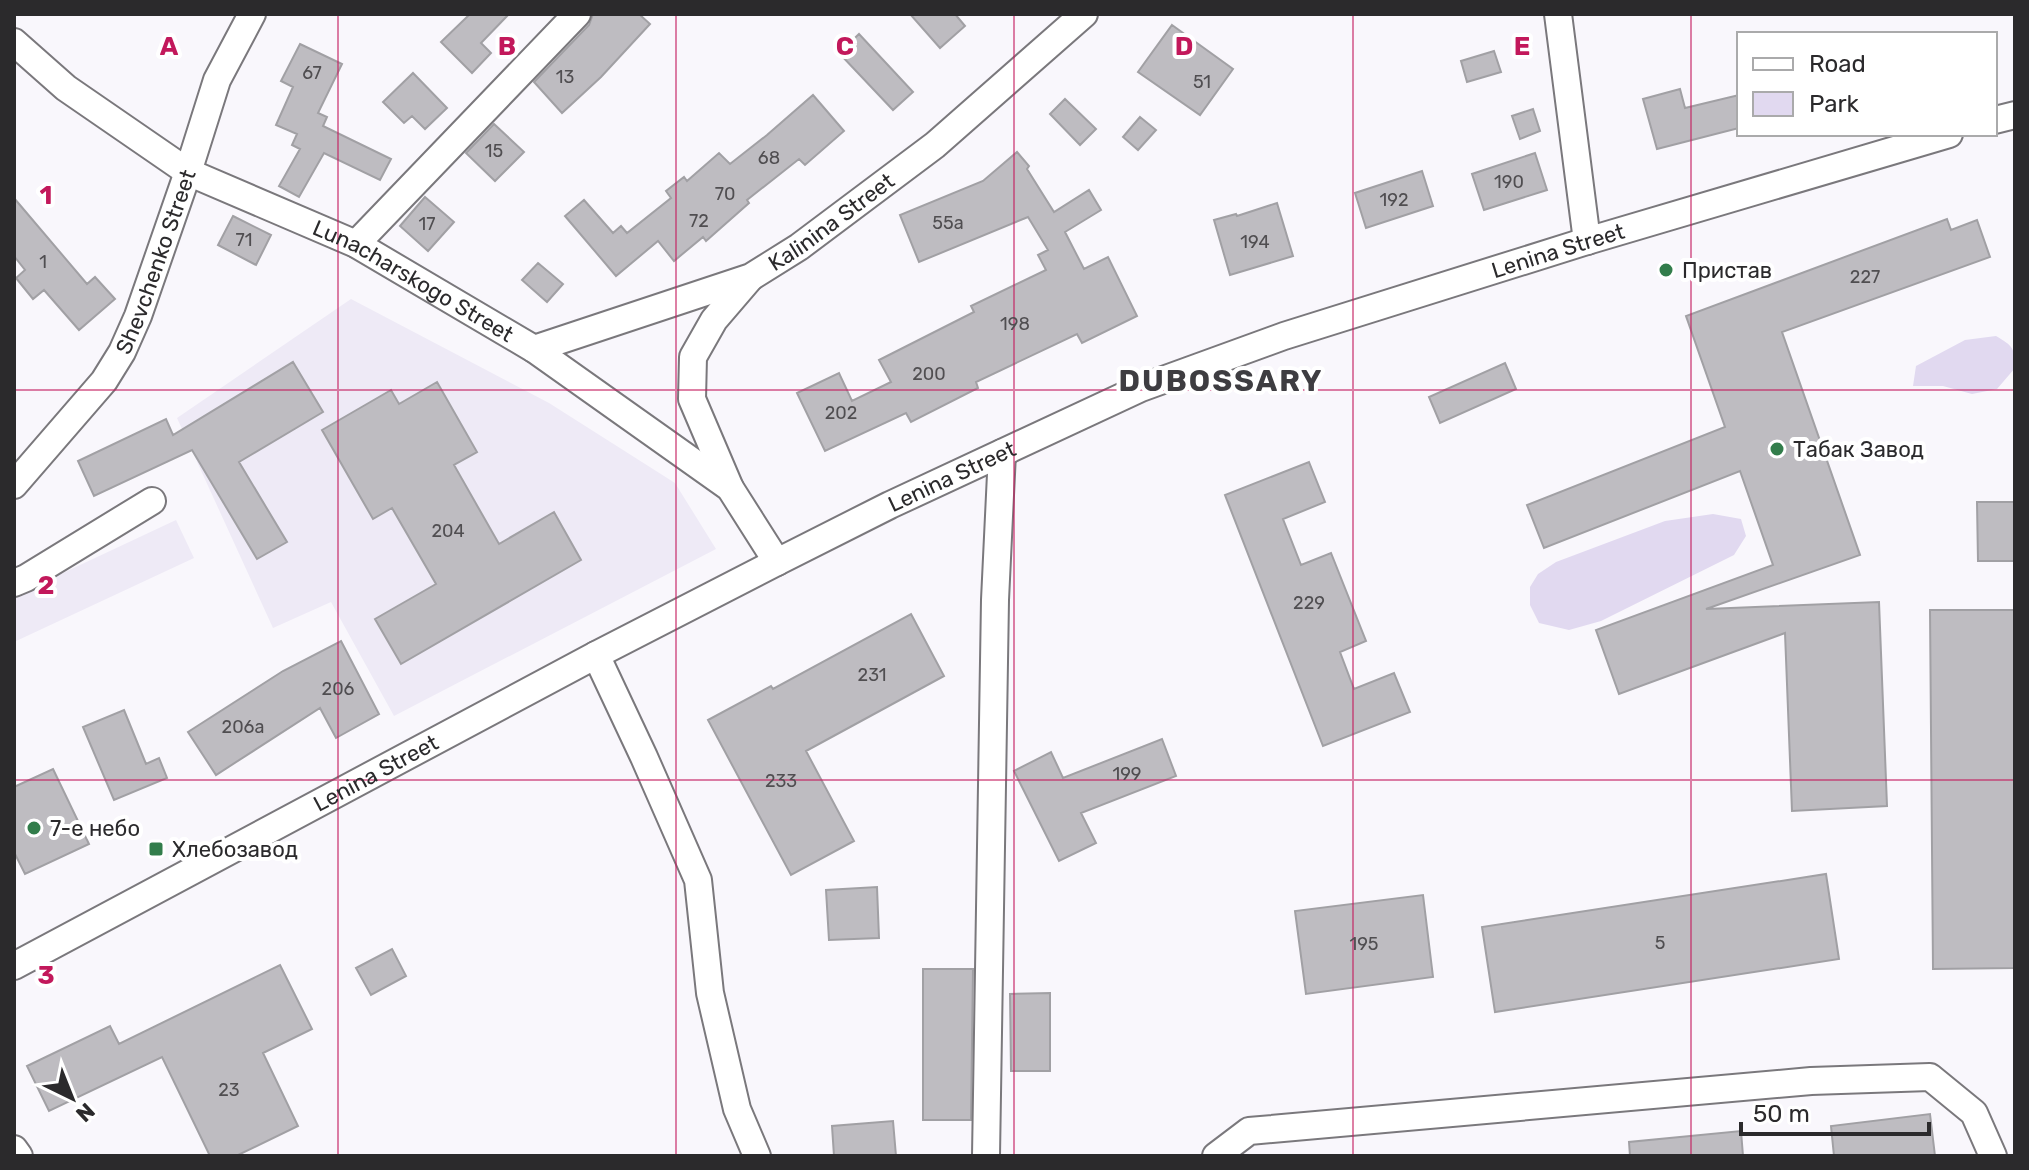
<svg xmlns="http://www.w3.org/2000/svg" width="2029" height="1170" viewBox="0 0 2029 1170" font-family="Rubik,sans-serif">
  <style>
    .built { fill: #eeeaf6 }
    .green { fill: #e1d9f0 }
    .building { fill: #bebcc1; stroke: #a1a0a4; stroke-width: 2 }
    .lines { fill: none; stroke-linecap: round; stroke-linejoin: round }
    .minor-casing { stroke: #7a787c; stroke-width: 30 }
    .minor { stroke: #fff; stroke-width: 26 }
    .grid { fill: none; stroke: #c2185b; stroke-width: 2; stroke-opacity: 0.55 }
    .poi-dot { fill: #327d4b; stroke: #fff; stroke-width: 3 }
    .labels { text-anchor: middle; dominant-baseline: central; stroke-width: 8; stroke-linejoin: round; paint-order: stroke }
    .number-label { font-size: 18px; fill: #504e51 }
    .street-label { font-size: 22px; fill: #2b2a2c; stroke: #fff }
    .poi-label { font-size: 22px; fill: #2b2a2c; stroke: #fff; text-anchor: start }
    .district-label { font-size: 30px; font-weight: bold; letter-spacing: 2px; fill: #3e3d41; stroke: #fff }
    .grid-label { font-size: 26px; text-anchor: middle; font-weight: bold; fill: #c2185b; stroke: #fff; stroke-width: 8; stroke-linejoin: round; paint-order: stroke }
  </style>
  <rect width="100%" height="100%" fill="#f9f7fc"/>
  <path class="built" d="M351,299L549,403L675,483L716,549L394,716L331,602L273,628L177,418Z
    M176,520L194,558L14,642V596Z"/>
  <path class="green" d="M1996,336C2013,346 2015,348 2015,368L1997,389L1972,394L1943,386H1913L1916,366L1965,340Z
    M1713,514L1741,519L1746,536L1734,555L1601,621L1569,630L1539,623L1530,605V587L1538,574L1556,562L1665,521Z"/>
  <path class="building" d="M470,14H509L481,43L491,53L472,73L441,42Z
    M593,14H639L650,24L601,77L562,113L534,82L589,25Z
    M910,14H955L965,26L940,48Z
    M1172,25L1233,69L1200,115L1138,72Z
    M859,34L913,92L893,110L839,53Z
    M300,44L342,64L318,113L327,117L323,126L391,159L380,180L324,153L299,197L279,186L300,149L292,145L297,134L276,125L293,87L281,81Z
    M1494,51L1501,72L1467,82L1461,61Z
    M413,73L447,108L425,129L412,116L404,123L383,102Z
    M1680,89L1685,108L1739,95V128L1657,149L1643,99Z
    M813,95L844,131L805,165L799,159L747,200L749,203L706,241L703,237L674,261L658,241L616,276L565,216L584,200L613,233L621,226L627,233L671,198L666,191L684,177L687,181L719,153L730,164L767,135Z
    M1065,99L1096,129L1080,145L1050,114Z
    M1533,109L1540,131L1520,139L1512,116Z
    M1140,117L1156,130L1138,150L1123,137Z
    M494,124L524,152L495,181L466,153Z
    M1017,152L1029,166L1027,169L1054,212L1089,190L1101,210L1065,232L1084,269L1108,257L1137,316L1082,343L1077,334L976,382L978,388L911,422L906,413L825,451L797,393L839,373L852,401L891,382L879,360L974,312L971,306L1046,270L1038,255L1048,250L1028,217L919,262L900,215L983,181Z
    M1535,153L1547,190L1484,210L1472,174Z
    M1422,171L1433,206L1366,228L1355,193Z
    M425,197L454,222L428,251L400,226Z
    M14,198L87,284L95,277L115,299L79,330L44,290L33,299L16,278L25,270L14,256Z
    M1277,203L1293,256L1230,275L1214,220L1236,214L1237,216Z
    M233,216L271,235L256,265L218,245Z
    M1947,219L1951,230L1977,220L1990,257L1782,332L1860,555L1706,609L1879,602L1887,806L1792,811L1785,633L1619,694L1596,630L1773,565L1740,471L1544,548L1527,505L1725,427L1686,316Z
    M538,263L563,284L547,302L522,280Z
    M293,362L323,412L239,462L287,542L257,559L192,450L94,496L78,461L166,419L173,435Z
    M1505,363L1516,389L1440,423L1429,397Z
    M437,382L477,452L454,465L499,544L554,512L581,560L401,664L375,619L436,584L392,508L373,519L322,430L391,390L399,404Z
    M1309,462L1325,502L1283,519L1301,565L1331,553L1366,641L1340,652L1354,689L1394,673L1410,712L1323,746L1225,495Z
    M1977,502H2015V561H1978Z
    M1930,610H2015V968L1933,969Z
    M911,614L944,676L806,751L854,841L791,875L708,720L771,686L773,689Z
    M341,641L379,714L336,738L320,708L216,775L188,732L283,671Z
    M124,710L146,764L159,758L167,778L114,800L83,727Z
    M1162,739L1176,776L1081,813L1096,843L1059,861L1014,771L1051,752L1063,778Z
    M53,769L89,844L25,874L14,852V787Z
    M1826,874L1839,959L1495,1012L1482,927Z
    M877,887L879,938L829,940L826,890Z
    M1423,895L1433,977L1306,994L1295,911Z
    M392,949L406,976L371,995L356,968Z
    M280,965L312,1029L263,1053L298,1126L236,1156H210L162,1057L49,1111L27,1066L110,1026L119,1044Z
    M923,969H973L971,1120H923Z
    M1050,993V1071H1011L1010,994Z
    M1930,1114L1935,1156H1834L1831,1126Z
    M893,1121L896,1156H834L832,1126Z
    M1741,1131L1743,1156H1630L1629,1142Z"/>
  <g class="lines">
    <g class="minor-casing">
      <g id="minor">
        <path d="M1558,14L1587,241"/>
        <path id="s1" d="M14,42L66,88L188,172L356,244L534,349L730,488L777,562"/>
        <path d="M1995,120L2015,115"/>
        <path d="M356,244L577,14"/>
        <path id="s2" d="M534,349L751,277L799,247L935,145L1084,14"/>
        <path id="s3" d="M14,485L104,381L122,352L138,316L188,172L217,80L252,14"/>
        <path d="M730,488L692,399L693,357L714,320L750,278"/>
        <path d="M14,583L26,578L152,501"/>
        <path d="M596,655L644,757L698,880L710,993L737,1109L757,1156"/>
        <path id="s4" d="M14,966L596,655L777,562L890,505L1141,388L1284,336L1587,241L1949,134"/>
        <path d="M14,1149L19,1156"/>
        <path d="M986,1156L995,600L1002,453"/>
        <path d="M1216,1156L1249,1131L1811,1081L1930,1077L1974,1113L1993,1156"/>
      </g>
    </g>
    <use href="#minor" class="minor"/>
  </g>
  <path class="grid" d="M338,14V1156M676,14V1156M1014,14V1156M1353,14V1156M1691,14V1156M14,390H2015M14,780H2015"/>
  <g class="poi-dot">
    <circle cx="1666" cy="270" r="8"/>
    <circle cx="1777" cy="449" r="8"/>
    <circle cx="34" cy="828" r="8"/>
    <rect x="148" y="841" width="16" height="16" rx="4"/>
  </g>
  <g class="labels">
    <g class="number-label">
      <text x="312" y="73">67</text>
      <text x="565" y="77">13</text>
      <text x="1202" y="82">51</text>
      <text x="494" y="151">15</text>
      <text x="769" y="158">68</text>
      <text x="1509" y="182">190</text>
      <text x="725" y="194">70</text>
      <text x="1394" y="200">192</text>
      <text x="699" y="221">72</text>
      <text x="948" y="223">55а</text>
      <text x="427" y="224">17</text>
      <text x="244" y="240">71</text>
      <text x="1255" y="242">194</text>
      <text x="43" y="262">1</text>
      <text x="1865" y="277">227</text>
      <text x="1015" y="324">198</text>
      <text x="929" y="374">200</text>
      <text x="841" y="413">202</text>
      <text x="448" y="531">204</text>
      <text x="1309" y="603">229</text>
      <text x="872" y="675">231</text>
      <text x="338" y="689">206</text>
      <text x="243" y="727">206а</text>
      <text x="1127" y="774">199</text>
      <text x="781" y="781">233</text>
      <text x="1660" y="943">5</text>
      <text x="1364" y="944">195</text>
      <text x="229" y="1090">23</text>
    </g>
    <g class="street-label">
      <text stroke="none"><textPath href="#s2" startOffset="326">Kalinina Street</textPath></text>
      <text stroke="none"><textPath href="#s4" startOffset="1706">Lenina Street</textPath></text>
      <text stroke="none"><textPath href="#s3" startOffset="268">Shevchenko Street</textPath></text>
      <text stroke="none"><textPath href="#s1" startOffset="468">Lunacharskogo Street</textPath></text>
      <text stroke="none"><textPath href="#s4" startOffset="1058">Lenina Street</textPath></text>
      <text stroke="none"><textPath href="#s4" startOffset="410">Lenina Street</textPath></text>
    </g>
    <g class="poi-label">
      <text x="1682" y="270">Пристав</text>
      <text x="1793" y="449">Табак Завод</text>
      <text x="50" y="828">7-е небо</text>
      <text x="172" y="849">Хлебозавод</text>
    </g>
    <g class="district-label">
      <text x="1221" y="381">DUBOSSARY</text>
    </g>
  </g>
  <g class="grid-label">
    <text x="169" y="55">A</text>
    <text x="507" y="55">B</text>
    <text x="845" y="55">C</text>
    <text x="1184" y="55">D</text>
    <text x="1522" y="55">E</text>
    <text x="46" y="204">1</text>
    <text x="46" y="594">2</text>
    <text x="46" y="984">3</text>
  </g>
  <rect width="2029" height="1170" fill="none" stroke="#2b2a2c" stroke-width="32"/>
  <rect x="1737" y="32" width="260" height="104" fill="#ffffff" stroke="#aaaaab" stroke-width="2"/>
  <rect x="1753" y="58" width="40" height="12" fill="#ffffff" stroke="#aaaaab" stroke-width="2"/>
  <text x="1809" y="72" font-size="24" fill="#2b2a2c">Road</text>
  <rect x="1753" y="92" width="40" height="24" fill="#e1d9f0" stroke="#aaaaab" stroke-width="2"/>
  <text x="1809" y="112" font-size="24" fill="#2b2a2c">Park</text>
  <g transform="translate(72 1098) rotate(137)" stroke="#ffffff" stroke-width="6" paint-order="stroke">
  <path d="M0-6L14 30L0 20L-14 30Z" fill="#2b2a2c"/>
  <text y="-12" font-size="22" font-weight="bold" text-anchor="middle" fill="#2b2a2c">N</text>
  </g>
  <path d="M1741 1122v12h188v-12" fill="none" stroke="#2b2a2c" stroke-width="4"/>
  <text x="1753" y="1122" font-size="24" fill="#2b2a2c" stroke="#ffffff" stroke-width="6" paint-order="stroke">50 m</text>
</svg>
